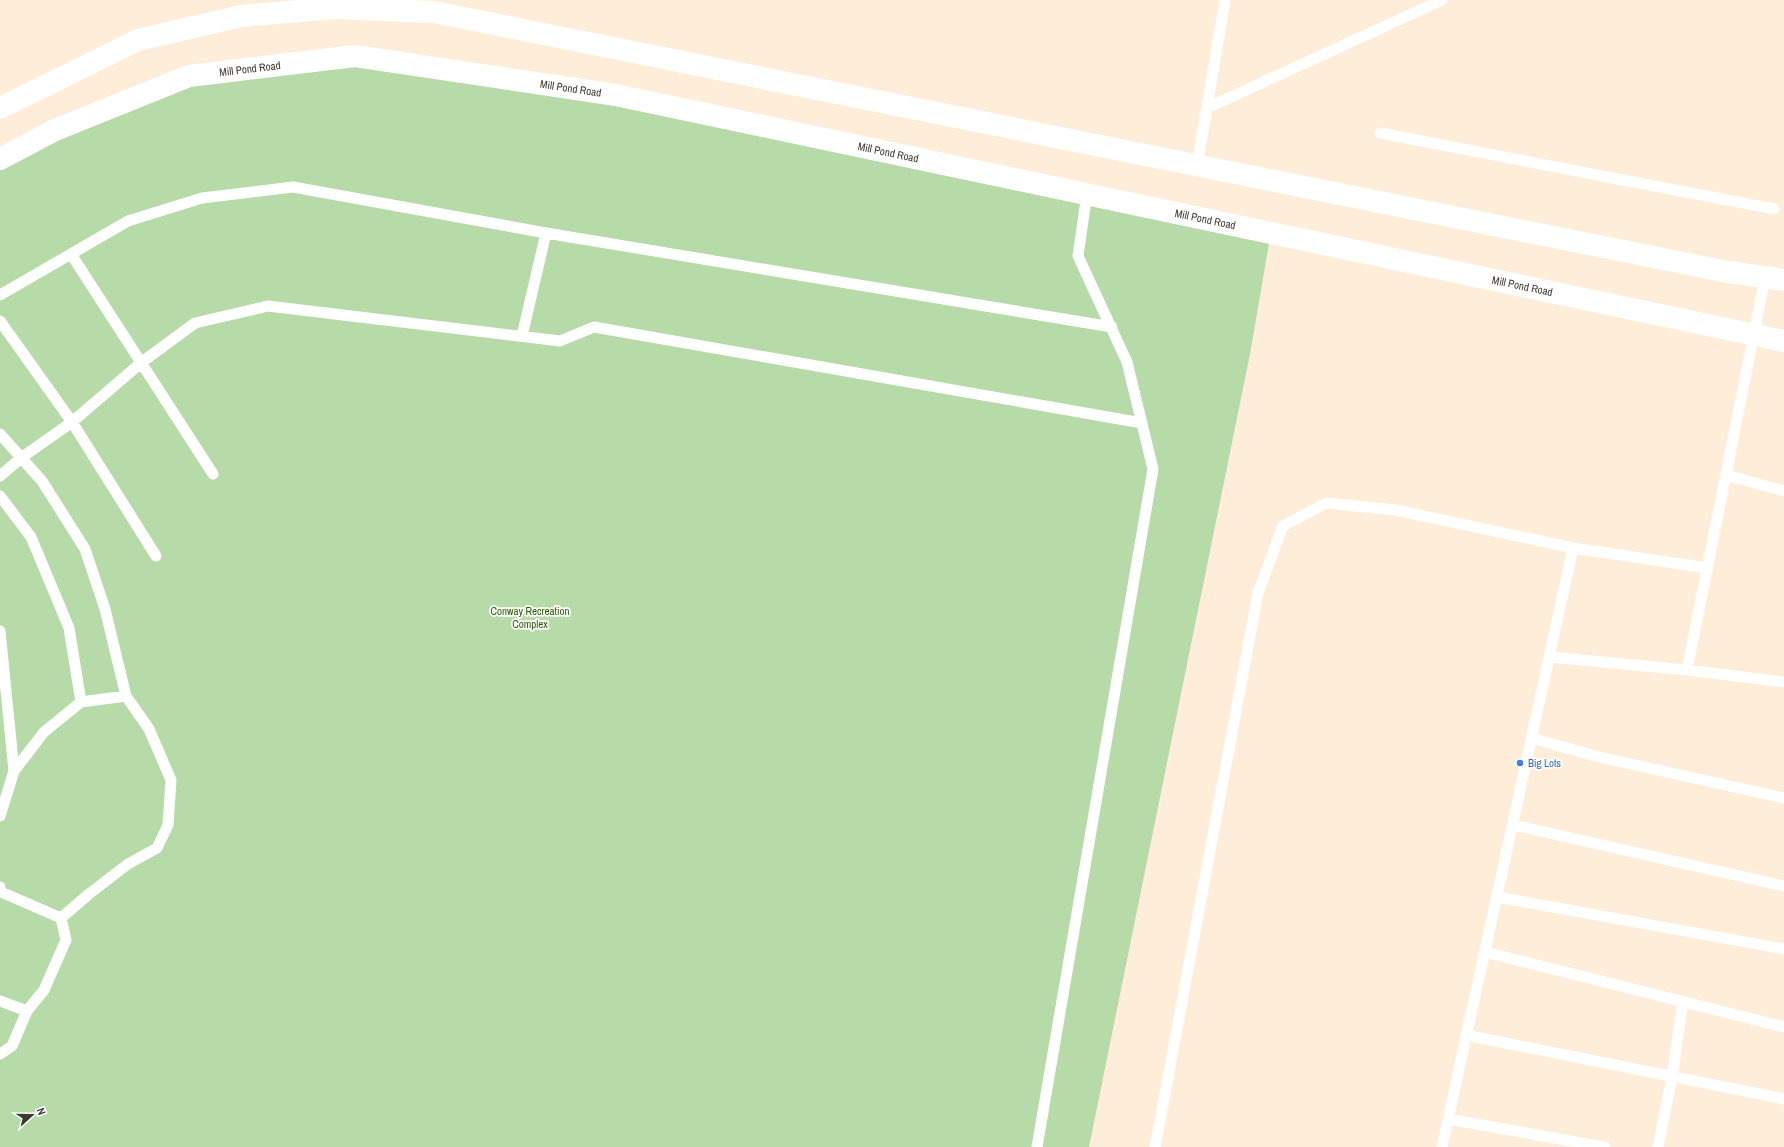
<svg xmlns="http://www.w3.org/2000/svg" width="1784" height="1147" viewBox="0 0 1784 1147" font-family="'Archivo Narrow',sans-serif">
  <style>
    .green { fill: #b7daa9 }
    .lines { fill: none; stroke-linecap: round; stroke-linejoin: round }
    .service { stroke: #fff; stroke-width: 11 }
    .secondary { stroke: #fff; stroke-width: 22 }
    .shop-dot { fill: #3f7fe0; stroke: #fff; stroke-width: 1.5 }
    .labels { text-anchor: middle; dominant-baseline: central; stroke-width: 3.5; stroke-linejoin: round; paint-order: stroke }
    .street-label { font-size: 11px; fill: #3f3830; stroke: #fff }
    .park-label { font-size: 11px; fill: #295d03; stroke: #fff }
    .shop-label { font-size: 11px; fill: #366cbe; stroke: #fff; text-anchor: start }
  </style>
  <rect width="100%" height="100%" fill="#feedd8"/>
  <path class="green" d="M355,56L1271,232L1250,354L1089,1147H0V159L189,76Z"/>
  <g class="lines">
    <path class="service" d="M1207,108L1442,0
      M1380,133L1774,209
      M1197,166L1225,0
      M71,254L213,474
      M1765,278L1687,670L1784,682
      M0,295L128,221L202,198L293,187L546,233L1112,327
      M0,321L72,422L142,362L195,323L268,306L560,341L594,327L1142,423
      M522,336L546,233
      M0,434L42,481L85,549L105,609L126,696
      M1726,475L1784,491
      M0,476L21,458L72,422L156,556
      M0,496L31,537L69,628L81,702
      M0,631L14,771
      M1550,657L1687,670
      M1532,738L1595,756L1784,798
      M0,816L14,771L44,732L81,702L126,696L149,729L171,780L168,825L157,848L128,864L89,894L61,918L1,892L0,887
      M1513,825L1784,886
      M1497,897L1784,949
      M1485,952L1784,1027
      M0,1001L27,1011
      M1466,1035L1784,1099
      M0,1054L12,1046L27,1011L44,990L66,940L61,918
      M1448,1119L1605,1147
      M1037,1147L1153,469L1127,362L1078,256L1087,193
      M1155,1147L1258,593L1283,526L1326,503L1396,510L1573,548
      M1442,1147L1573,548L1708,568
      M1658,1147L1672,1077L1683,1001"/>
    <g class="secondary">
      <path d="M0,108L138,40L241,16L334,8L434,12L1723,271L1784,280"/>
      <path id="s1" d="M0,159L55,130L189,76L355,56L616,95L1784,341"/>
    </g>
  </g>
  <circle class="shop-dot" cx="1520" cy="763" r="4"/>
  <g class="labels">
    <g class="street-label">
      <text stroke="none"><textPath href="#s1" startOffset="268">Mill Pond Road</textPath></text>
      <text stroke="none"><textPath href="#s1" startOffset="592">Mill Pond Road</textPath></text>
      <text stroke="none"><textPath href="#s1" startOffset="916">Mill Pond Road</textPath></text>
      <text stroke="none"><textPath href="#s1" startOffset="1240">Mill Pond Road</textPath></text>
      <text stroke="none"><textPath href="#s1" startOffset="1564">Mill Pond Road</textPath></text>
    </g>
    <g class="park-label">
      <text x="530" y="611">Conway Recreation<tspan x="530" dy="13">Complex</tspan></text>
    </g>
    <g class="shop-label">
      <text x="1528" y="763">Big Lots</text>
    </g>
  </g>
  <g transform="translate(32 1115) rotate(69)" stroke="#ffffff" stroke-width="3" paint-order="stroke">
  <path d="M0-3L7 15L0 10L-7 15Z" fill="#3f3830"/>
  <text y="-6" font-size="11" font-weight="bold" text-anchor="middle" fill="#3f3830">N</text>
  </g>
</svg>
